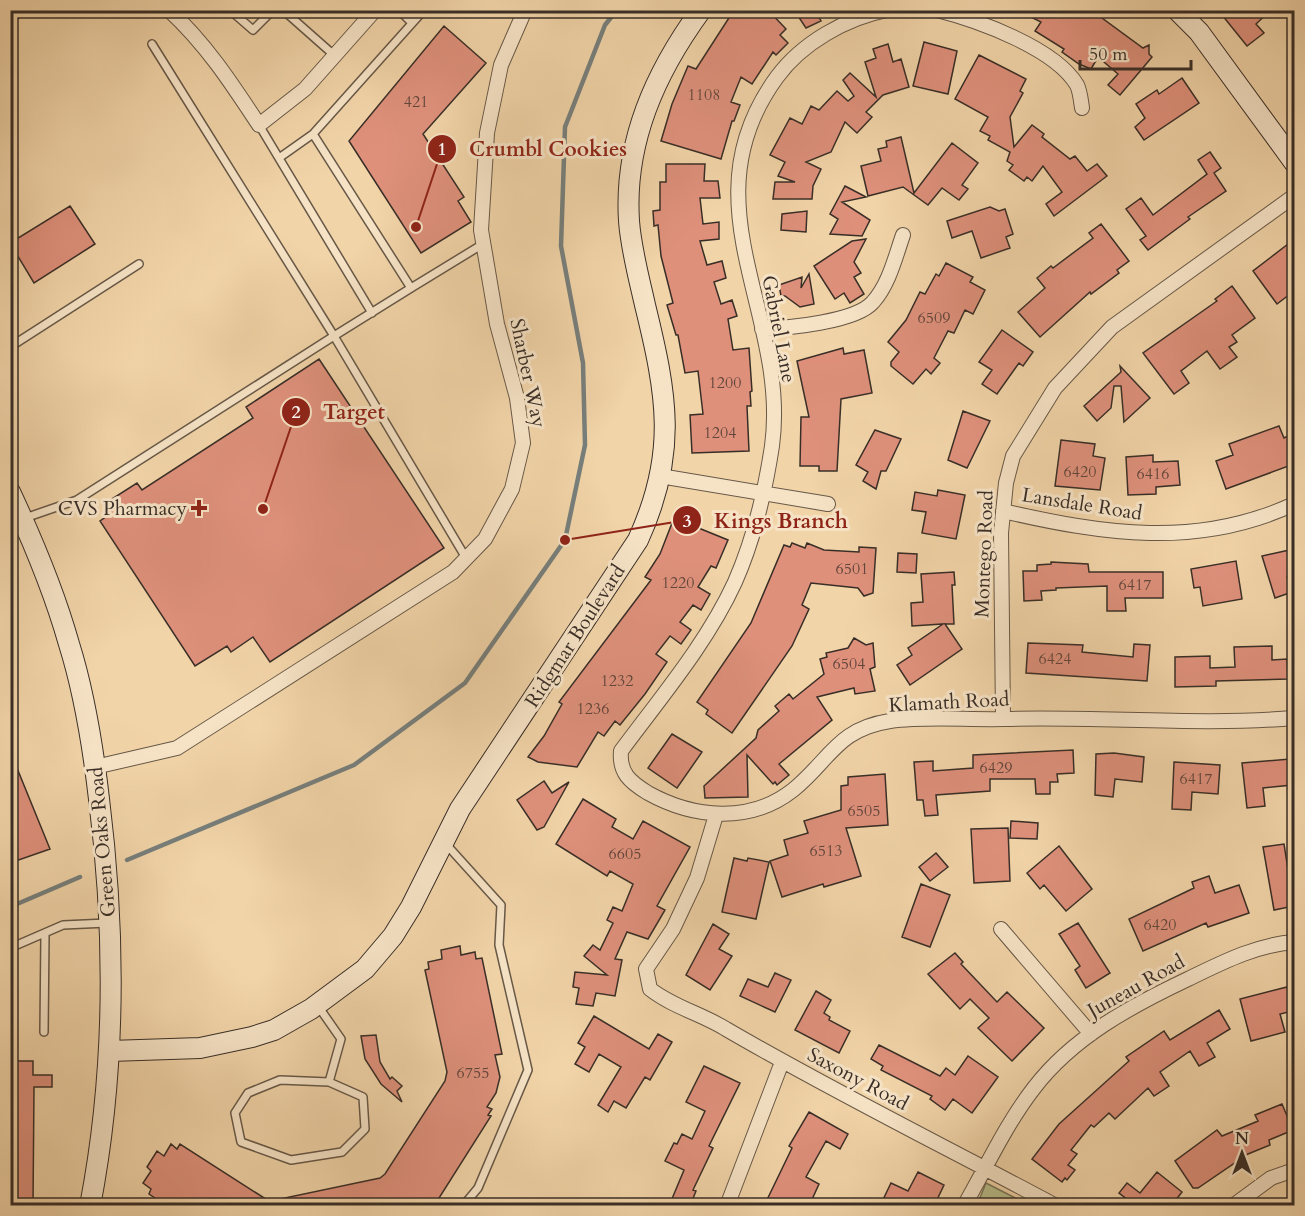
<svg xmlns="http://www.w3.org/2000/svg" width="1305" height="1216" viewBox="0 0 1305 1216" font-family="Cardo,serif">
  <style>
    .green { fill: #b7bd8a; stroke: #787658; stroke-width: 1.5 }
    .lines { fill: none; stroke-linecap: round; stroke-linejoin: round }
    .stream { stroke: #777f7c; stroke-width: 4.5 }
    .building { fill: #de907b; stroke: #392e27; stroke-width: 1.5 }
    .lane-casing { stroke: #675847; stroke-width: 10 }
    .street-casing { stroke: #675847; stroke-width: 16 }
    .secondary-casing { stroke: #392e27; stroke-width: 22 }
    .primary-casing { stroke: #392e27; stroke-width: 24 }
    .lane { stroke: #f6e3c6; stroke-width: 7 }
    .street { stroke: #f6e3c6; stroke-width: 14 }
    .secondary { stroke: #f6e3c6; stroke-width: 20 }
    .primary { stroke: #f1d4a8; stroke-width: 21 }
    .poi-dot { fill: #8f2418; stroke: #f6e3c6; stroke-width: 2 }
    .labels { text-anchor: middle; dominant-baseline: central; stroke-width: 6; stroke-linejoin: round; paint-order: stroke }
    .number-label { font-size: 16px; fill: #62463c }
    .street-label { font-size: 20px; fill: #392e27; stroke: #f6e3c6 }
    .poi-label { font-size: 20px; fill: #392e27; stroke: #f6e3c6; text-anchor: end }
    .leader { fill: none; stroke: #8f2418; stroke-width: 2 }
    .callout-dot { fill: #8f2418; stroke: #f6e3c6; stroke-width: 2 }
    .mark-label { font-size: 18px; text-anchor: middle; font-weight: bold; fill: #fff }
    .callout-label { font-size: 21px; text-anchor: middle; font-weight: bold; fill: #8f2418; stroke: #f6e3c6; stroke-width: 6; stroke-linejoin: round; paint-order: stroke }
  </style>
  <rect width="100%" height="100%" fill="#f1d4a8"/>
  <filter id="stains"><feTurbulence type="fractalNoise" baseFrequency=".00333" numOctaves="4"/><feColorMatrix values="0 0 0 0 .2 0 0 0 0 .09 0 0 0 0 .02 0 0 0 .5 -.17"/></filter>
  <radialGradient id="worn" r=".72"><stop offset=".6" stop-color="#630" stop-opacity="0"/><stop offset="1" stop-color="#630" stop-opacity=".3"/></radialGradient>
  <path class="green" d="M986,1183L1029,1205H977Z"/>
  <g class="lines">
    <path class="stream" d="M127,860L354,765L465,683L565,540L585,445L583,363L561,246L565,127L605,25L617,10
      M10,907L80,877"/>
  </g>
  <path class="building" d="M734,10H768L786,29L780,35L788,43L776,55L773,52L752,84L741,77L731,102L740,105L734,121H732L721,159L661,141L672,104L688,66L696,69Z
    M794,10H815L821,21L806,28Z
    M1017,10H1091L1143,48L1149,45V54L1152,57L1120,95L1108,85L1118,74L1098,57L1091,69L1079,64L1062,52L1064,49L1035,31L1041,22Z
    M1218,10H1271L1256,24L1264,33L1247,46Z
    M444,26L486,63L423,134L464,197L458,201L471,222L421,253L349,141Z
    M924,42L957,51L948,94L913,86Z
    M888,44L893,62L901,59L909,87L883,95L866,112L872,117L857,133L845,122L831,152L806,162L821,169L813,186L812,199H773L775,182H795L778,176L785,162L770,155L790,118L802,124L811,106L819,110L837,91L848,101L854,96L843,80L850,73L876,97L865,62L876,58L873,49Z
    M979,55L1026,79L1020,91L1023,93L1010,117L1014,147L1032,125L1044,134L1042,137L1070,159L1075,156L1087,171L1097,164L1107,176L1054,216L1046,204L1062,192L1043,166L1032,181L1027,177L1024,181L1009,170L1013,165L1007,161L1010,152L988,140L990,136L980,131L988,117L955,99Z
    M1182,78L1199,103L1144,140L1135,127L1145,118L1136,104L1157,90L1159,94Z
    M901,137L914,193L952,143L978,163L962,185L968,189L959,200L942,188L928,205L903,187L868,196L861,166L881,161L878,149L887,147L886,141Z
    M1210,152L1221,168L1214,173L1226,191L1188,217L1190,219L1148,250L1140,240L1146,236L1126,209L1141,198L1153,215L1207,174L1198,160Z
    M666,164H705L704,181H718L720,198H700L703,224L719,222V239L700,241L707,265L722,261L726,278L714,282L721,304L732,300L737,316L728,319L733,350L749,348L752,391L750,392L751,406H747L749,451L692,453L690,415L703,414L698,371L685,373L678,335H676L667,305L673,303L661,256L658,225L654,226L653,211L660,210V182H666Z
    M845,186L866,197L842,202L870,220L862,236L830,234L838,219L830,214Z
    M70,206L95,244L34,283L10,243Z
    M990,207L999,211L1005,209L1013,234L1006,237L1010,248L981,258L972,231L952,238L947,221Z
    M807,211L806,232L781,230L782,214Z
    M1101,224L1129,261L1117,270L1119,273L1091,294L1090,292L1040,337L1018,312L1045,288L1037,278L1051,266L1053,268L1093,238L1089,233Z
    M866,239L854,262L861,273L854,277L864,294L850,303L844,293L835,299L814,266L852,241Z
    M1288,244L1294,253V291L1277,304L1253,271Z
    M946,263L973,277L970,282L985,290L973,314L965,310L954,333L948,331L934,358L940,363L931,374L926,369L913,384L891,366V362L899,352L888,342L906,320L920,292L925,294L936,274L939,276Z
    M809,274L814,304L800,307L785,296H781L779,285L802,277L801,288Z
    M1232,286L1255,318L1232,335L1237,342L1229,347L1237,357L1220,369L1207,351L1181,371L1189,383L1174,394L1143,353L1217,301L1215,299Z
    M1002,330L1033,352L1023,366L1019,363L997,394L982,384L992,370L979,362Z
    M843,348L844,354L864,350L872,393L841,399L837,471H819V466H800L801,417H809L797,361Z
    M319,359L444,548L270,662L253,637L231,652L227,646L195,666L100,521L110,514L104,504L137,483L142,490L253,418L246,407Z
    M1120,366L1150,398L1124,422L1121,386H1114L1111,408L1097,421L1084,406L1121,372Z
    M963,411L990,421L967,468L948,460Z
    M1279,426L1284,438L1294,433V464L1226,489L1216,461L1233,455L1229,444Z
    M875,430L901,439L886,471H881L876,489L863,481L868,472L856,465Z
    M1061,440L1095,444L1093,456L1105,458L1100,490L1055,486Z
    M1153,455V462L1178,461L1180,485L1156,487V494L1128,495L1126,457Z
    M938,490L965,495L956,539L922,533L926,512L912,510L915,492L937,496Z
    M674,518L728,540L716,568L711,566L698,587L710,594L701,610L693,605L680,622L691,630L681,644L670,636L656,654L667,662L645,694L620,725L615,721L604,736L598,732L577,767L538,762L528,757L544,736L562,704L559,702L651,580L645,577L660,554Z
    M792,543L805,548L807,543L824,550L859,552V547L876,548L873,593L864,596L858,588L811,583L802,605L809,609L792,646L732,733L706,714L708,710L697,702L751,623L784,545L790,547Z
    M1294,549V574L1287,577L1292,592L1275,598L1262,556Z
    M898,553L917,554L916,573L897,572Z
    M1236,561L1242,599L1203,606L1200,587L1194,588L1191,569Z
    M1051,562L1088,564L1089,572H1163V598H1125L1126,611H1107V586L1056,588V590L1041,591L1042,600L1024,601L1023,571H1037V565L1051,564Z
    M954,572L955,585H952L954,624H945L962,649L910,685L897,665L912,655L908,648L943,624L912,626L911,603L923,602L921,574Z
    M854,638L866,645L873,643L875,667L870,669L875,691L855,694L854,688L817,697L832,720L779,764L789,775L777,785L775,782L773,784L747,755L748,797L705,798L704,786L756,738L758,730L779,711L775,706L789,694L793,699L824,674L820,659L827,657L826,653L848,648Z
    M1028,643L1083,645L1082,652L1133,657L1134,644L1150,645L1147,681L1026,673Z
    M1272,646V660L1287,659L1288,679L1216,681V686L1175,687V657L1210,656V668L1235,667L1234,647Z
    M672,734L702,752L677,788L648,768Z
    M1073,750L1074,773L1057,774L1058,782H1050V794H1036L1035,779H990V791L936,795L938,815L925,816L923,800H917L914,762L933,761V771L973,768V755Z
    M10,751L50,849L10,863Z
    M1114,753L1144,757L1142,782L1115,779L1113,797L1095,795L1096,754Z
    M1290,759L1292,785L1263,788L1265,806L1247,808L1242,763Z
    M1174,762L1220,765L1218,794L1192,792L1191,810L1172,809Z
    M885,774L888,825L846,828L861,876L824,887L823,884L782,897L770,861L788,855L784,840L808,833L804,821L841,810V786L848,785V777Z
    M544,781L552,793L569,782L544,827L537,830L517,800Z
    M583,799L616,819L612,827L633,839L643,821L690,847L657,906L665,910L648,939L627,932L615,959L622,960L615,996L596,993L593,1006L576,1004L579,988L573,987L575,972L607,975L584,956L593,945L600,950L613,923L607,920L613,907L622,911L633,884L610,871L607,876L556,844Z
    M1011,821L1038,823L1037,839L1010,838Z
    M1008,828L1010,881L974,883L971,829Z
    M1284,844L1289,876L1294,875V906L1274,910L1263,847Z
    M1059,846L1092,889L1066,911L1044,885L1040,889L1027,873Z
    M936,853L948,867L930,881L919,867Z
    M734,858L747,861L748,858L769,862L756,919L722,912Z
    M1209,876L1215,893L1239,885L1249,913L1208,927L1206,923L1143,951L1129,919L1194,888L1192,882Z
    M921,884L950,895L930,947L902,937Z
    M1078,923L1110,973L1086,988L1075,970L1080,966L1059,934Z
    M713,924L729,934L719,949L732,956L710,990L686,975Z
    M460,946L461,955L475,952L476,959L482,958L502,1054L495,1055L500,1077L496,1093L487,1107L492,1109L488,1115L491,1116L434,1206H167L149,1194L151,1189L143,1183L151,1171L147,1167L157,1151L164,1156L171,1144L177,1149L180,1144L275,1205V1200L380,1178L385,1174L445,1081L447,1072L425,970L429,969L428,962L442,959L441,950Z
    M955,953L963,962L961,964L997,1002L1007,992L1044,1028L1012,1061L978,1028L989,1018L970,999L960,1009L928,974Z
    M775,973L791,980L775,1012L740,996L748,979L768,987Z
    M1287,987L1293,1011L1280,1014L1285,1032L1251,1041L1240,999Z
    M816,991L831,1000L824,1013L830,1017L829,1020L850,1031L839,1053L795,1030Z
    M1219,1010L1230,1029L1207,1043L1215,1057L1199,1066L1190,1051L1160,1072L1169,1086L1154,1096L1148,1088L1115,1119L1109,1113L1094,1127L1091,1125L1071,1150L1077,1154L1068,1165L1075,1170L1067,1180L1065,1178L1062,1182L1032,1159L1059,1124L1129,1061L1126,1057L1164,1031L1170,1040Z
    M594,1016L649,1049L658,1034L672,1042L650,1080L645,1077L626,1108L614,1101L608,1112L598,1105L621,1067L599,1054L589,1072L575,1064L585,1047L578,1043Z
    M376,1035L380,1062L390,1079L392,1077L402,1086L397,1091L402,1102L381,1084L365,1059L361,1036Z
    M879,1045L940,1076L946,1068L955,1075L968,1056L998,1077L972,1113L953,1099L945,1110L930,1099L932,1096L881,1070L883,1066L871,1059Z
    M10,1061H33V1075H52V1087H34L33,1206H10Z
    M704,1066L740,1083L709,1146L713,1148L693,1190L696,1191L690,1206H669L684,1170L665,1161L674,1143L677,1144L682,1134L692,1139L705,1111L686,1102Z
    M1282,1104L1293,1130L1269,1140L1270,1145L1248,1154L1198,1188H1193L1175,1161L1217,1130L1222,1136L1258,1121L1255,1115Z
    M809,1112L848,1134L840,1149L826,1141L806,1177L819,1184L809,1206H764L792,1148L789,1146Z
    M918,1172L944,1185L934,1206H880L891,1183L908,1191Z
    M1157,1172L1182,1192L1171,1206H1130L1132,1203L1119,1193L1127,1183L1140,1193Z"/>
  <g class="lines">
    <g class="lane-casing">
      <path id="lane" d="M230,10L253,30L273,10
        M283,10L335,56
        M399,10L412,23
        M152,44L334,336L411,288L313,134L424,10
        M259,125L372,313
        M279,158L313,134
        M411,288L483,244
        M10,347L139,264
        M25,518L77,500L334,336L466,558
        M445,843L501,905L499,945L528,1070L478,1188L463,1206
        M10,948L63,925L107,923
        M318,1006L341,1039L329,1082L280,1080L248,1093L235,1113L241,1142L291,1160L342,1152L365,1129L363,1097L329,1082
        M44,1032L45,933"/>
    </g>
    <g class="street-casing">
      <path id="street" d="M169,10C206,44 232,84 259,125L305,89L375,10
        M887,10C846,18 802,43 777,77C684,204 790,314 772,446C765,492 754,539 735,582C707,643 661,697 621,751C619,773 630,782 648,793C693,818 750,824 793,790C830,760 837,729 890,721C927,716 967,720 1004,719C1100,716 1198,726 1294,718
        M937,10C977,20 1055,48 1077,85C1080,91 1081,101 1082,108
        M762,329C788,328 856,322 873,302C889,284 895,258 903,235
        M660,476L828,504
        M1003,511C1103,534 1197,549 1294,504
        M1003,719L1001,533L1006,483L1013,456L1055,388L1112,327L1294,196
        M95,767L177,748L453,572L485,539L512,489L523,443L517,398L497,324L481,230L487,133L501,65L525,10
        M716,815L697,878L673,929L646,969L650,989C673,1007 702,1014 726,1029C834,1092 946,1147 1056,1206
        M1001,929L1091,1034
        M727,1206L782,1062
        M964,1206C987,1166 1006,1124 1034,1088C1073,1037 1131,1006 1188,979C1223,962 1256,945 1294,942
        M1233,1206L1271,1178L1294,1170"/>
    </g>
    <g class="secondary-casing">
      <path id="secondary" d="M1177,10L1199,32L1294,162
        M10,492C33,541 54,591 69,644C85,695 93,747 99,799C116,935 116,1071 90,1206
        M110,1051L200,1048L252,1037L274,1030L311,1009L365,969L393,936L411,907L460,809L638,540C678,453 667,395 645,305C639,278 631,249 629,221C624,142 655,73 701,10"/>
    </g>
    <g class="primary-casing">
      <path id="primary" d="M10,11L11,10"/>
    </g>
    <use href="#lane" class="lane"/>
    <use href="#street" class="street"/>
    <use href="#secondary" class="secondary"/>
    <use href="#primary" class="primary"/>
  </g>
  <path class="poi-dot" d="M196 499h6v6h6v6h-6v6h-6v-6h-6v-6h6z"/>
  <g class="labels">
    <g class="number-label">
      <text x="704" y="95">1108</text>
      <text x="416" y="102">421</text>
      <text x="934" y="318">6509</text>
      <text x="725" y="383">1200</text>
      <text x="720" y="433">1204</text>
      <text x="1080" y="472">6420</text>
      <text x="1153" y="474">6416</text>
      <text x="852" y="569">6501</text>
      <text x="678" y="583">1220</text>
      <text x="1135" y="585">6417</text>
      <text x="1055" y="659">6424</text>
      <text x="849" y="664">6504</text>
      <text x="617" y="681">1232</text>
      <text x="593" y="709">1236</text>
      <text x="996" y="768">6429</text>
      <text x="1196" y="779">6417</text>
      <text x="864" y="811">6505</text>
      <text x="826" y="851">6513</text>
      <text x="625" y="854">6605</text>
      <text x="1160" y="925">6420</text>
      <text x="473" y="1073">6755</text>
    </g>
    <g class="street-label">
      <text transform="translate(779 329) rotate(79)">Gabriel Lane</text>
      <text transform="translate(528 373) rotate(78)">Sharber Way</text>
      <text transform="translate(1082 504) rotate(9)">Lansdale Road</text>
      <text transform="translate(984 554) rotate(-88)">Montego Road</text>
      <text transform="translate(575 636) rotate(-57)">Ridgmar Boulevard</text>
      <text transform="translate(949 702) rotate(-3)">Klamath Road</text>
      <text transform="translate(102 842) rotate(-95)">Green Oaks Road</text>
      <text transform="translate(1136 986) rotate(-29)">Juneau Road</text>
      <text transform="translate(858 1079) rotate(28)">Saxony Road</text>
    </g>
    <g class="poi-label">
      <text x="187" y="508">CVS Pharmacy</text>
    </g>
  </g>
  <path class="leader" d="M416 227L442 149M263 509L296 412M565 540L687 520"/>
  <g class="callout-dot">
    <circle cx="416" cy="227" r="6"/>
    <circle cx="263" cy="509" r="6"/>
    <circle cx="565" cy="540" r="6"/>
    <circle cx="442" cy="149" r="15"/>
    <circle cx="296" cy="412" r="15"/>
    <circle cx="687" cy="520" r="15"/>
  </g>
  <g class="mark-label">
    <text x="442" y="155">1</text>
    <text x="296" y="418">2</text>
    <text x="687" y="527">3</text>
  </g>
  <g class="callout-label">
    <text x="548" y="156">Crumbl Cookies</text>
    <text x="354" y="419">Target</text>
    <text x="781" y="528">Kings Branch</text>
  </g>
  <rect width="1305" height="1216" fill="none" stroke="#f1d4a8" stroke-width="36"/>
  <rect x="12" y="12" width="1281" height="1192" fill="none" stroke="#392e27" stroke-width="3"/>
  <rect x="18" y="18" width="1269" height="1180" fill="none" stroke="#392e27" stroke-width="1.5"/>
  <g transform="translate(1242 1153)" stroke="#f6e3c6" stroke-width="4.5" paint-order="stroke">
  <path d="M0-4.5L10 22L0 15L-10 22Z" fill="#392e27"/>
  <text y="-9" font-size="16" font-weight="bold" text-anchor="middle" fill="#392e27">N</text>
  </g>
  <path d="M1080 60v9h111v-9" fill="none" stroke="#392e27" stroke-width="3"/>
  <text x="1089" y="60" font-size="18" fill="#392e27" stroke="#f6e3c6" stroke-width="4.5" paint-order="stroke">50 m</text>
  <rect width="100%" height="100%" filter="url(#stains)"/>
  <rect width="100%" height="100%" fill="url(#worn)"/>
</svg>
